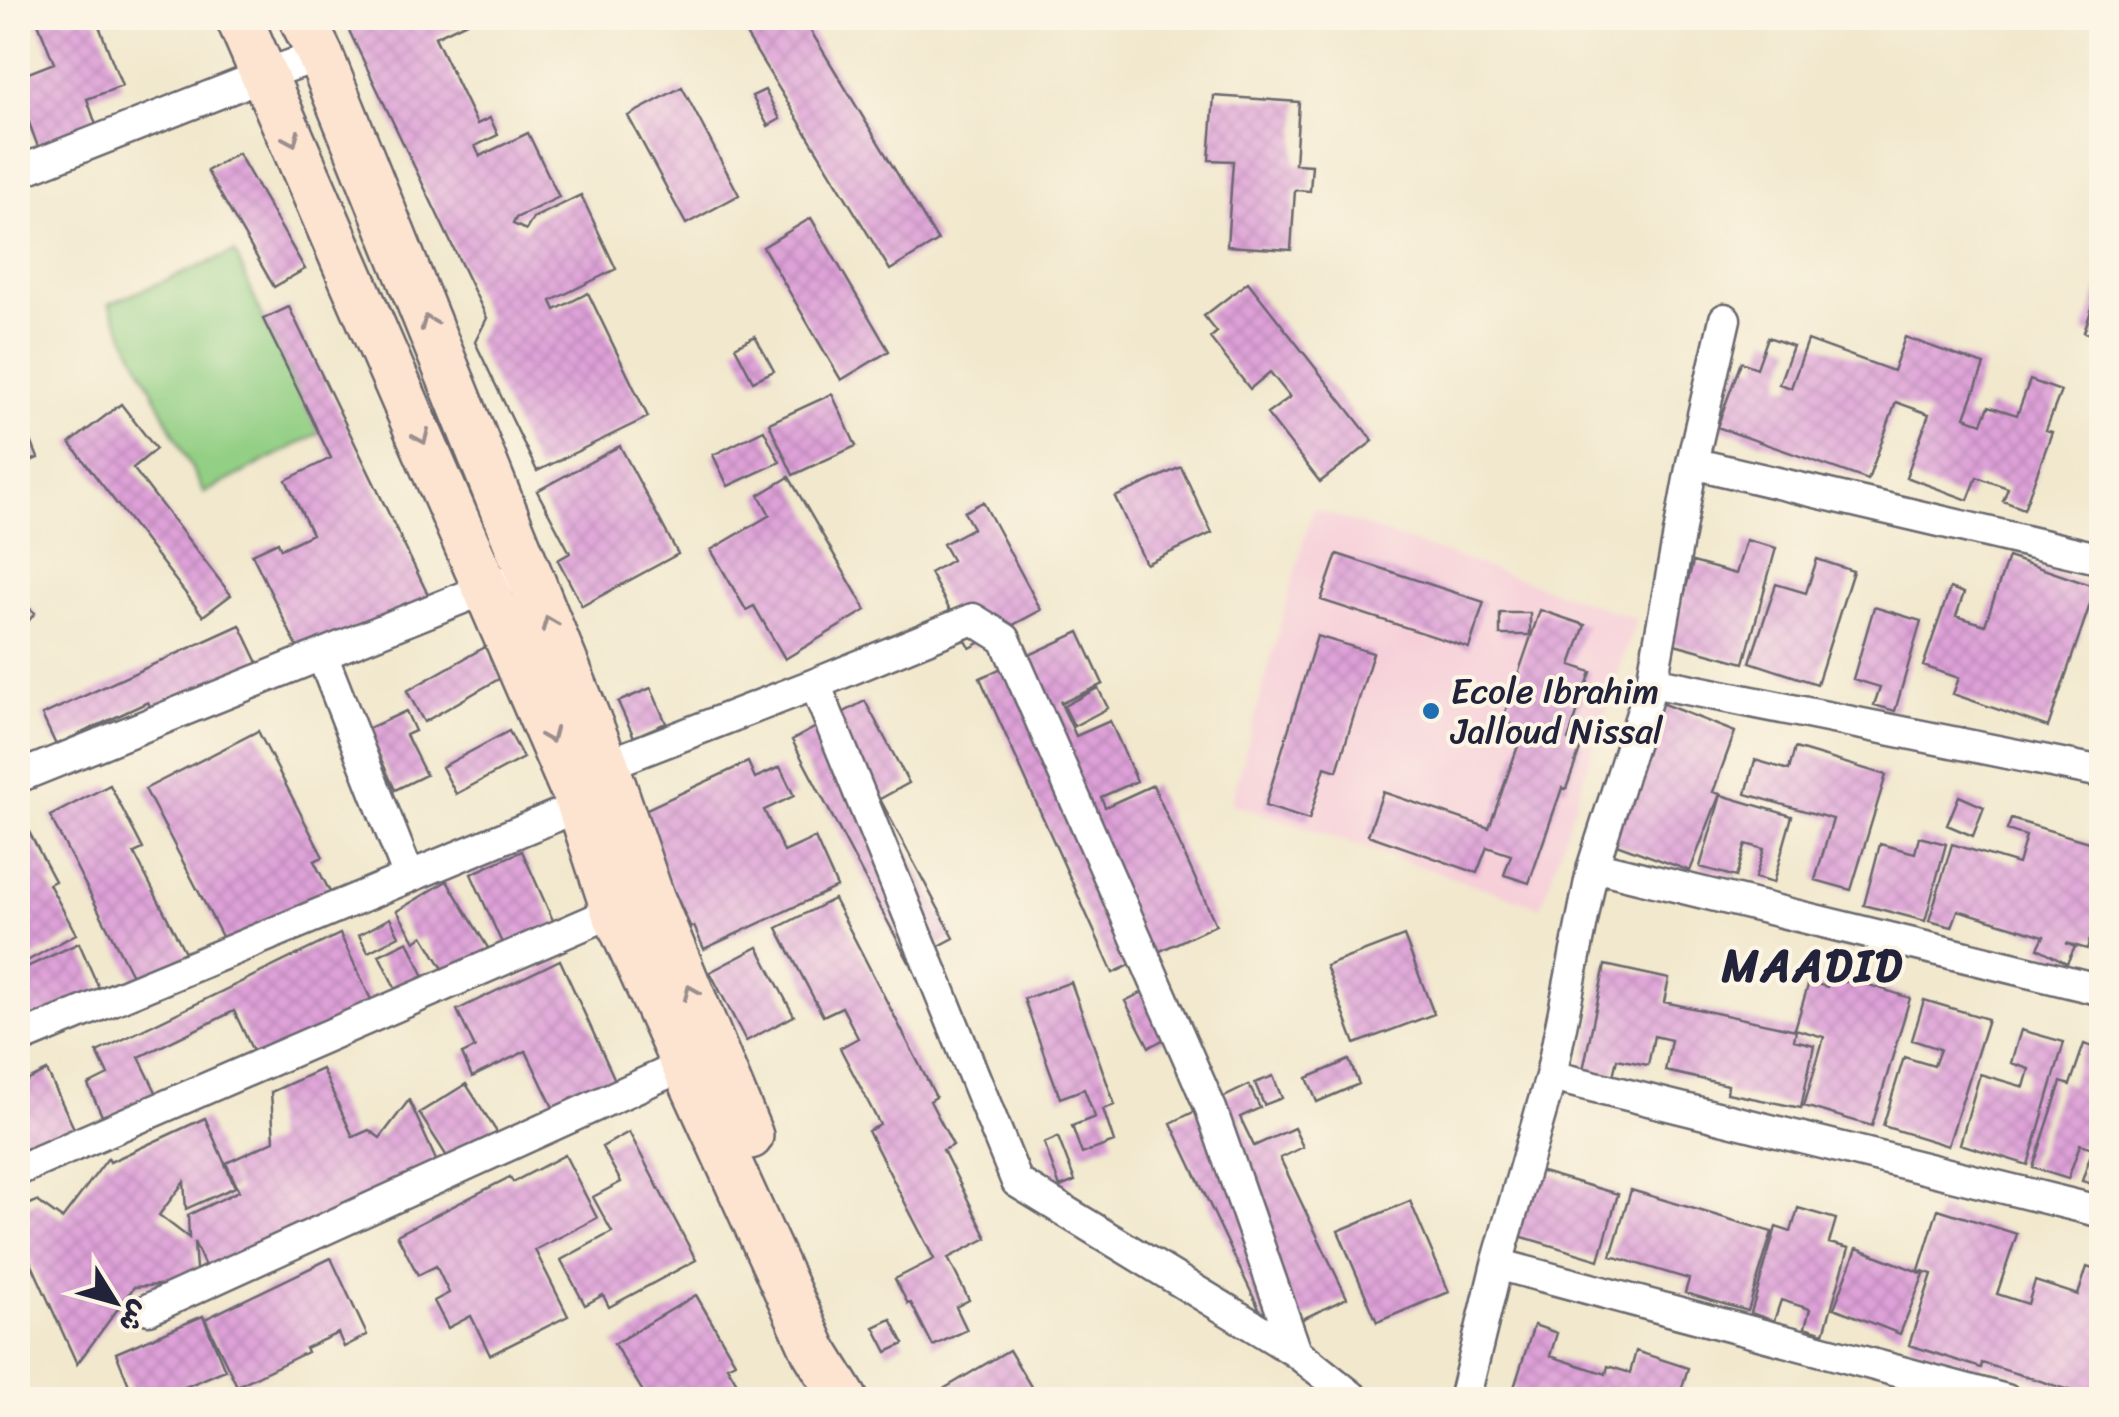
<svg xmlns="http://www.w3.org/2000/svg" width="2119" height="1417" viewBox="0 0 2119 1417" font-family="Sriracha,'Playpen Sans Arabic',sans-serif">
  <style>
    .built { fill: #f6cfd9 }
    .pitch { fill: #93cf84; stroke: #5a7860; stroke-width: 2.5 }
    .building { fill: url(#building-cross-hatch) }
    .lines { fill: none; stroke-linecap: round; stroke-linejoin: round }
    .minor-casing { stroke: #6a676e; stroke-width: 35 }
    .secondary-casing { stroke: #6a676e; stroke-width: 50 }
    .minor { stroke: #fff; stroke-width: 30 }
    .secondary { stroke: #fde4d0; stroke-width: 45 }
    .oneway { stroke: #9a8d8d }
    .poi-dot { fill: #1f6fb2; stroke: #fcf5e5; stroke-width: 4 }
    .labels { text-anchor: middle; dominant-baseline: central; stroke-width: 8; stroke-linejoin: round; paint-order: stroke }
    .poi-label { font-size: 35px; fill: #22223b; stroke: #fcf5e5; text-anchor: start }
    .district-label { font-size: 45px; font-weight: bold; letter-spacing: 2.5px; fill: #22223b; stroke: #fcf5e5 }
  </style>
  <defs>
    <pattern id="building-cross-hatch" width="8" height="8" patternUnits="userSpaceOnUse" patternTransform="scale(2.5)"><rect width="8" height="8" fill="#dea1d8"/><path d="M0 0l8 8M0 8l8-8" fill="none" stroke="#be8aba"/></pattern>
  </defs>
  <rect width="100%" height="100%" fill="#fcf5e5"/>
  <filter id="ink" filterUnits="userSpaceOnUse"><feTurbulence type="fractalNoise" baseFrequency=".01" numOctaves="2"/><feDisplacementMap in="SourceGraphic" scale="20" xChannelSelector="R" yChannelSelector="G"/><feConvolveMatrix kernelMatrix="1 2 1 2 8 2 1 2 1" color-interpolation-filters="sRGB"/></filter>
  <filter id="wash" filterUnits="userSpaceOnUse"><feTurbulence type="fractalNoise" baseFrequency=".0048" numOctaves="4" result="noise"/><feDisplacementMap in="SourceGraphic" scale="40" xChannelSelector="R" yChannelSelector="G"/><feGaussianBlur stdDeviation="2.25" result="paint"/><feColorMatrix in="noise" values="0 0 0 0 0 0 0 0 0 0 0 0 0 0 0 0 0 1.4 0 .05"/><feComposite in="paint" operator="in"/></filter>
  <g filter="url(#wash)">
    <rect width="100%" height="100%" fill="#f1e8cd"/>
    <path class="built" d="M1313,508L1636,619L1541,907L1231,803Z"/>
    <path class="pitch" d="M235,252L263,319L319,433L204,493L109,304Z"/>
    <g id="blocks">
      <path class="building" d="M36,18H96L122,86L87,99L96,125L38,147L18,93V77L54,63Z
        M343,18H475L435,37L477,124L490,118L498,135L475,146L480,156L528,133L559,197L516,218L513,224L526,230L533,218L581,195L616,269L551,301L555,310L588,293L648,417L537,471L475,342L487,318Z
        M736,18H803L938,241L890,270Z
        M682,87L739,195L686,224L628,116Z
        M765,90L780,119L768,126L752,96Z
        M1214,96L1299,102L1295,164L1312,165L1310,191L1295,190L1291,250L1227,246L1233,161L1209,160Z
        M238,153L305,269L274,287L207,171Z
        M811,218L889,351L841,380L763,247Z
        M2102,278V338L2084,332Z
        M1248,282L1373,441L1320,482L1267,414L1290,397L1270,372L1250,389L1210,338L1217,332L1204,316Z
        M289,307L430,599L304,661L252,554L278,542L281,549L312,534L286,480L331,458L263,319Z
        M755,336L774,371L753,381L735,347Z
        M1768,337L1793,346L1779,384L1791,388L1808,340L1893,371L1905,337L1984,365L1965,417L1982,423L1989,406L2017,415L2030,380L2061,391L2046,430L2052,432L2024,509L2003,501L2008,488L1977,477L1968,500L1906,477L1929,414L1896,402L1868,480L1717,427L1741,362L1757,368Z
        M832,394L856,446L793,475L769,423Z
        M121,404L156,449L133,468L231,595L203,616L70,443Z
        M18,408L38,458L18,466Z
        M764,430L780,462L728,486L713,455Z
        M620,446L678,554L582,606L558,560L570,553L537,491Z
        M1181,467L1212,533L1146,564L1115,497Z
        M789,477L866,610L785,659L754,606L746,610L711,550L770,515L759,495Z
        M983,502L1041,610L970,648L930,573L952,560L943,544L973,528L964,512Z
        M1746,540L1776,548L1744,663L1671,643L1693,562L1736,574Z
        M1337,554L1484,602L1469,648L1321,600Z
        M2008,557L2096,587L2048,727L1953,694L1959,678L1923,666L1950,588L1964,593L1956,616L1985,625Z
        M1817,559L1853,571L1817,684L1750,662L1776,584L1806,593Z
        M18,599L35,613L18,634Z
        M1874,607L1921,621L1895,711L1874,705L1880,687L1853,679Z
        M1540,610L1585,625L1571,665L1591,672L1568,740L1582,744L1566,789L1562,788L1529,883L1504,875L1511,855L1487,847L1477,873L1368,835L1383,792L1489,828L1524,729L1502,721Z
        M1500,613H1530V635H1500Z
        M240,625L259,665L153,713L148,702L56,745L42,715Z
        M1079,632L1103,684L1062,703L1060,701L1076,736L1110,721L1137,781L1101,797L1105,807L1153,785L1216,925L1113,973L980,678Z
        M1317,636L1373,653L1337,771L1325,767L1309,820L1265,806Z
        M485,647L502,677L424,722L407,691Z
        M651,688L666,723L634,737L618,702Z
        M1098,688L1108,708L1074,726L1064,706Z
        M865,701L909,783L880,799L954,938L909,962L792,740Z
        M1661,703L1735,732L1713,792L1720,794L1690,871L1608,841Z
        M406,711L415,731L406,735L426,775L395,790L375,746L370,748L363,731Z
        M258,731L323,857L314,861L331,894L227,946L145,789Z
        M509,731L523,758L456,794L442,767Z
        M1795,748L1886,775L1851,890L1815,880L1833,819L1746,794L1755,760L1789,770Z
        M748,762L755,778L780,767L794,796L764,810L784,852L815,838L837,887L704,949L694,926L691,928L638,813Z
        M110,785L143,849L134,853L188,958L137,985L50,816Z
        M1721,795L1792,816L1773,883L1755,878L1764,849L1746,844L1736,877L1700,867Z
        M1959,796L1984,807L1973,836L1947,825Z
        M18,811L55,881L49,884L76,934L18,966V930L20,929L18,924Z
        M2011,819L2102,846V940L2091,937L2087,949L2066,943L2075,947L2067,963L2038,948L2044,936L1958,910L1952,927L1929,921L1952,844L2018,864L2026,836L2007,830Z
        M1919,837L1946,844L1925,921L1864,905L1880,844L1915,853Z
        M522,851L556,927L505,950L471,874Z
        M447,881L490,951L448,977L423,936L415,941L397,911Z
        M834,899L936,1097L930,1101L953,1145L943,1150L987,1238L948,1258L969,1300L956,1307L967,1330L933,1346L911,1303L908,1304L895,1279L934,1259L868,1131L880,1125L840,1048L858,1038L842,1007L823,1016L777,928Z
        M390,918L399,936L368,952L359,935Z
        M340,934L374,1006L258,1062L234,1011L139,1057L157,1094L104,1120L88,1085L108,1075L97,1052Z
        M1404,936L1434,1014L1355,1044L1326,966Z
        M408,941L424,977L396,990L379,955Z
        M79,943L102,995L18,1032V971Z
        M758,947L794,1016L746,1041L710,972Z
        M560,960L620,1091L559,1120L526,1051L472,1077L462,1054L475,1048L457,1010Z
        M1605,965L1669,979L1664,1002L1796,1030L1794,1040L1814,1045L1801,1108L1727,1093L1728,1085L1665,1071L1671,1040L1654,1036L1648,1065L1617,1059L1613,1076L1583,1070Z
        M1830,977L1856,984L1857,981L1910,998L1872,1126L1804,1106L1824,1037L1795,1029L1809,982L1827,987Z
        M1071,982L1115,1105L1103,1109L1114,1142L1082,1154L1072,1126L1095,1117L1084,1089L1060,1098L1024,999Z
        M1155,986L1178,1032L1149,1047L1125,1001Z
        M1924,1000L1988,1019L1948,1146L1883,1126L1904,1057L1934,1066L1940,1049L1912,1040Z
        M2021,1030L2064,1042L2028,1165L1960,1144L1980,1074L2024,1087L2029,1069L2011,1063Z
        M2084,1044L2102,1050V1187L2082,1181L2093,1148L2080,1144L2068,1179L2033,1168L2061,1082L2070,1085Z
        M1349,1060L1359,1084L1317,1102L1307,1078Z
        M322,1069L353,1137L369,1130L380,1138L409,1100L440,1169L208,1273L194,1242L197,1282L134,1287L77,1364L28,1256L18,1270V1209L37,1201L62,1219L108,1158L110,1162L205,1118L235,1187L186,1209L184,1182L159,1215L189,1238L188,1215L239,1191L226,1163L274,1141L271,1092Z
        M47,1071L78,1137L18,1166V1085Z
        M1273,1076L1282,1098L1264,1105L1255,1083Z
        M466,1084L502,1140L455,1169L419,1113Z
        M1249,1085L1260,1108L1240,1117L1254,1146L1294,1128L1303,1147L1280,1158L1347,1298L1271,1334L1171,1123Z
        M629,1132L696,1260L609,1307L603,1295L585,1305L561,1260L612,1232L593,1197L621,1182L602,1147Z
        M1058,1137L1075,1181L1060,1187L1044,1143Z
        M565,1155L597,1218L535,1250L568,1316L490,1355L471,1316L448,1328L434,1301L449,1293L436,1266L418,1275L397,1235L510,1177L513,1182Z
        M1535,1170L1618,1194L1599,1260L1516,1235Z
        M1631,1190L1772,1232L1748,1311L1685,1293L1689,1279L1611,1256Z
        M1410,1201L1449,1292L1377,1322L1338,1231Z
        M1798,1208L1836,1219L1829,1243L1849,1248L1824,1333L1805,1327L1810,1309L1781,1300L1774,1321L1751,1313L1776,1227L1791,1232Z
        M1938,1209L2017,1234L1997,1294L2028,1304L2035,1281L2078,1295L2087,1267L2102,1272V1400L1982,1363L1981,1368L1909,1345L1932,1274L1919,1270Z
        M1857,1248L1924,1274L1900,1334L1834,1308Z
        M331,1258L367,1335L344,1347L338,1333L305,1348L307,1352L237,1386L205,1319Z
        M696,1295L735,1362L727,1366L747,1400H648L614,1344Z
        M203,1316L225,1370L155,1400H135L116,1353Z
        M891,1319L904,1344L887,1352L874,1327Z
        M1534,1325L1557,1333L1550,1356L1606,1374L1608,1366L1630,1373L1636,1351L1688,1368L1678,1400H1510Z
        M1009,1350L1039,1400H925Z"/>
    </g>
  </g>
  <g filter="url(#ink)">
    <use href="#blocks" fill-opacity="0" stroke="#6a676e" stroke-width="2.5"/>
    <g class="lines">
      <g class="minor-casing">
        <path id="minor" d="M18,172L264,75L320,55
          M1692,463L2102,559
          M322,655L409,877
          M1652,682L2102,772
          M815,684L1017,1182L1296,1352L1356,1400
          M606,765L815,684L973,619L1005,639L1211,1109L1296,1352
          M18,777L502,582
          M1593,866L2102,990
          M18,1039L580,806L598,801
          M1551,1076L2102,1212
          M18,1170L629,905
          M1497,1264L2006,1400
          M149,1309L702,1057
          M1464,1400L1497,1264L1551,1076L1593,866L1652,682L1692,463L1725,319"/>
      </g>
      <g class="secondary-casing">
        <path id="secondary" d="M239,18L580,806L614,910L814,1350L845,1400
          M302,18L320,55L606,765L651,897L750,1136"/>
      </g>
      <use href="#minor" class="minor"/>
      <use href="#secondary" class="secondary"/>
    </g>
    <defs><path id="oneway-chevron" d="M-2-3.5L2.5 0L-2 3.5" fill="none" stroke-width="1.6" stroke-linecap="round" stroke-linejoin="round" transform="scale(2.5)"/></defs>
    <g class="oneway">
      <use href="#oneway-chevron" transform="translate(292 139) rotate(66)"/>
      <use href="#oneway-chevron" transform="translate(428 322) rotate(-112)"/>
      <use href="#oneway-chevron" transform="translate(422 437) rotate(66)"/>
      <use href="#oneway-chevron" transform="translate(549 623) rotate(-112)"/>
      <use href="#oneway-chevron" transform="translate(550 736) rotate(67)"/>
      <use href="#oneway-chevron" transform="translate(691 992) rotate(-113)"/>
    </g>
  </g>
  <circle class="poi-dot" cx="1431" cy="711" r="10"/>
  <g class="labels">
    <g class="poi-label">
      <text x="1451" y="691">Ecole Ibrahim<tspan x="1451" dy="40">Jalloud Nissal</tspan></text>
    </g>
    <g class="district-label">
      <text x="1813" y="966">MAADID</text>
    </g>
  </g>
  <rect width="2119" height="1417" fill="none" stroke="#fcf5e5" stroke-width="60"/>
  <g transform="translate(115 1302) rotate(127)" stroke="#fcf5e5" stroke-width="8" paint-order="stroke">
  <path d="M0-8L18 38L0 25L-18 38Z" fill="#22223b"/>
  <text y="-15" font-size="28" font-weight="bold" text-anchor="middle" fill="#22223b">ش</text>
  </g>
</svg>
